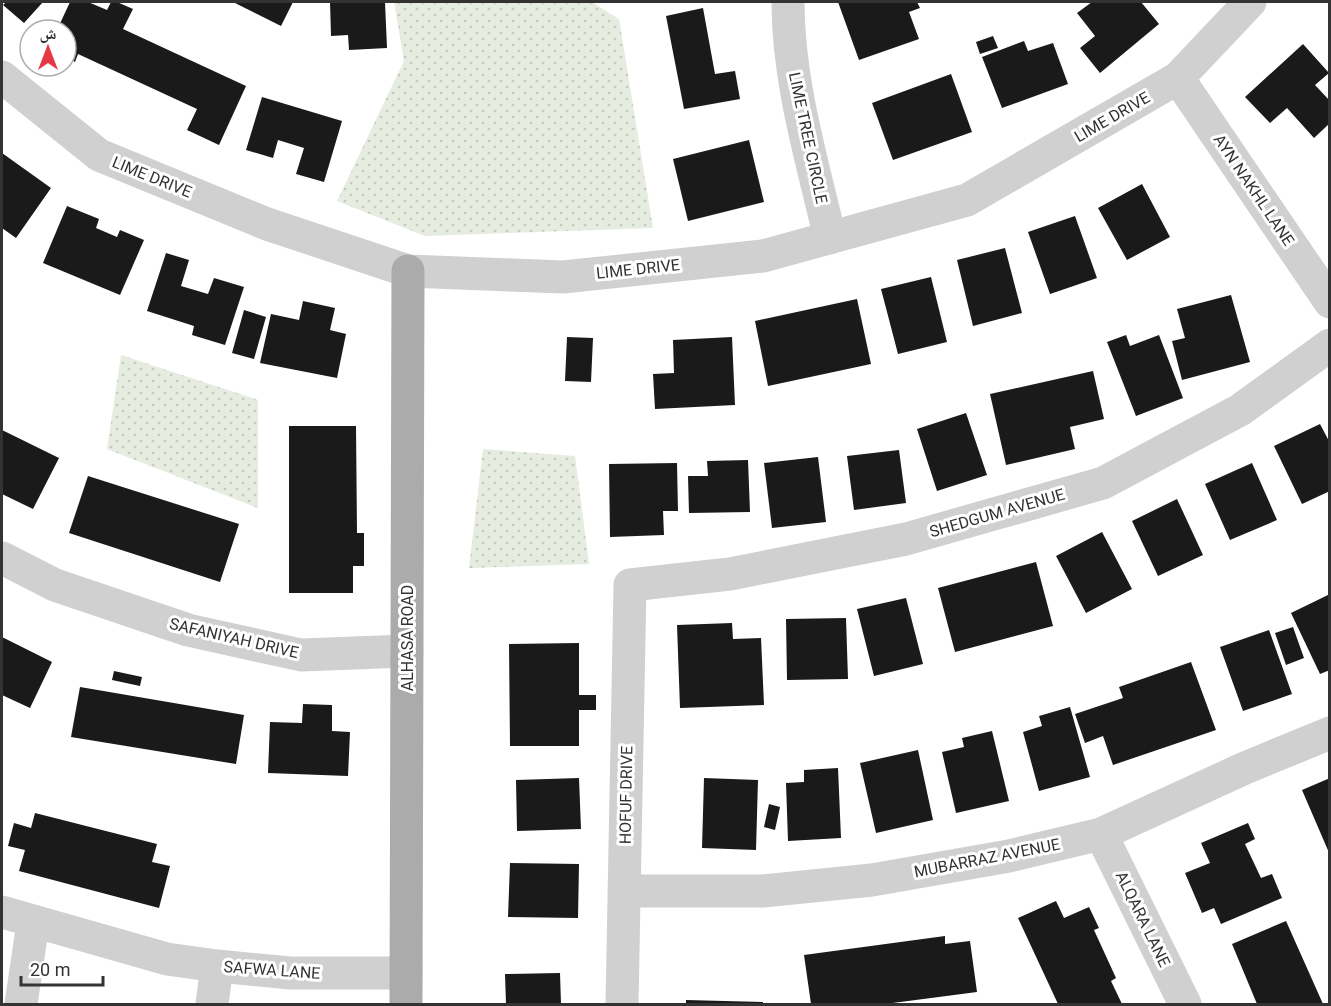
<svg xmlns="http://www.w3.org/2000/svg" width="1331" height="1006" viewBox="0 0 1331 1006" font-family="Roboto,'Noto Naskh Arabic',sans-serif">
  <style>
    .park { fill: url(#park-dots) }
    .building { fill: #1a1a1a }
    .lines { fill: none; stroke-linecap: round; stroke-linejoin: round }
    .minor { stroke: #d0d0d0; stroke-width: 33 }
    .major { stroke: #ababab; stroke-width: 33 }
    .labels { text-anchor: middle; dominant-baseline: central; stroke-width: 6; stroke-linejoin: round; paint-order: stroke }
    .street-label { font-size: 16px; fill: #333; stroke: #fff }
  </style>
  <defs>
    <pattern id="park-dots" width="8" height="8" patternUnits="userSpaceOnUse" patternTransform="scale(1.5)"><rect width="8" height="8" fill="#e6ecdf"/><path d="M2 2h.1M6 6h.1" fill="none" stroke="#c6cbc0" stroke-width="1.8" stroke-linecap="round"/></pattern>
  </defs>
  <rect width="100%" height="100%" fill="#fff"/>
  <path class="park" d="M394,2H592L619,19L653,228L425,236L337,201L404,61Z
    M121,355L258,400V508L107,449Z
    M483,449L575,456L589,564L469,568Z"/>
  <path class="building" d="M6,2H43L24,23L3,5Z
    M70,2H88L107,10L111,2H117L133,9L123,29L246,86L219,145L187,130L197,109L78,54L75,62L66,57V30H57Z
    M233,2H293L281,26Z
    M330,2H385L387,48L349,50L348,35L331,36Z
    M838,2H917L920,8L909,12L919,39L859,60Z
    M1092,2H1141L1159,24L1100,73L1080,48L1095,36L1077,13Z
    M703,8L715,74L735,71L740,99L684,109L666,16Z
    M993,36L998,48L980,54L976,42Z
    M1024,41L1028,51L1053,43L1068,84L1002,108L982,57Z
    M1303,44L1329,73L1315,85L1330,101V123L1314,138L1287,108L1270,123L1245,97Z
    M951,74L972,132L893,160L872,103Z
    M262,97L342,121L324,182L296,174L304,148L278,140L273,158L246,150Z
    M749,140L764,202L688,221L673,159Z
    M2,153L51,188L16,238L2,228Z
    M1142,184L1170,237L1127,260L1098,208Z
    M67,206L99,219L96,228L117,237L120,230L144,240L120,295L43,263Z
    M1075,216L1097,278L1050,294L1028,232Z
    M1005,248L1022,313L973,326L957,260Z
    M166,253L189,260L181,286L208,294L214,278L244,287L225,345L192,335L194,326L147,311Z
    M931,277L947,342L898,354L881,289Z
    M1231,295L1250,362L1182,380L1172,341L1185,338L1177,309Z
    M857,299L871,364L768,386L755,321Z
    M303,301L335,308L330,330L346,334L337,378L260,363L271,314L299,320Z
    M244,310L266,317L254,359L232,353Z
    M1126,335L1130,346L1159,335L1183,398L1136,416L1107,342Z
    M567,337L593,338L591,382L565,381Z
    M732,337L735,405L655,409L653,374L674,373L673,340Z
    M1093,371L1104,419L1070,427L1075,449L1006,465L990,394Z
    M966,413L987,475L937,491L917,429Z
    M1320,424L1330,443V491L1302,504L1274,446Z
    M289,426H356L357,533H364V566H353V593H289Z
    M2,430L59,458L33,509L2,494Z
    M899,450L906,503L854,510L847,456Z
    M818,457L826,522L772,528L764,463Z
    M748,460L750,512L689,513L688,476H708L707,461Z
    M677,463L678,511H663L664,535L610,537L609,464Z
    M1252,463L1277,520L1230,540L1205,484Z
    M88,476L239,524L220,582L69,533Z
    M1177,499L1203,555L1158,576L1132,521Z
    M1102,532L1132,589L1086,613L1056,556Z
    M1036,562L1053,626L955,652L938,588Z
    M1330,594V670L1320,674L1291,613Z
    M906,598L923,664L874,676L857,609Z
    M846,618L848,679L787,680L786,619Z
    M732,623L733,639L761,638L764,705L680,708L677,625Z
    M1293,627L1304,658L1286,665L1275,633Z
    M1269,630L1292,694L1243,711L1220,647Z
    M2,637L52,662L30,708L2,695Z
    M579,643V695H596V710H579V746H510L509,644Z
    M1191,662L1216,730L1113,765L1103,736L1085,743L1075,714L1123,698L1119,687Z
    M114,671L142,677L140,686L112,680Z
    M80,687L244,715L236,764L71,737Z
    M303,704L332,705V731L350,732L348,776L268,773L270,722L302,723Z
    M1070,707L1090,777L1039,791L1023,732L1042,726L1039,716Z
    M992,731L1009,801L956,813L942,752L964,747L962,738Z
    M918,750L933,820L876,833L860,763Z
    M838,768L841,838L788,841L786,783L804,782V770Z
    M579,778L581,829L517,831L516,780Z
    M704,778L758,780L756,850L702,848Z
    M1330,778V855L1302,790Z
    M769,804L780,807L775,830L764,827Z
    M35,813L157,844L152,862L170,866L159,908L19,871L25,850L8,846L14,823L31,828Z
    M1248,823L1255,839L1245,844L1261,878L1272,874L1282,898L1221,924L1214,908L1202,913L1185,873L1210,863L1201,843Z
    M510,863L579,864L578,918L508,917Z
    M1056,901L1064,918L1089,907L1099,928L1094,930L1116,978L1111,981L1122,1004H1058L1018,918Z
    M1286,921L1323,1004H1257L1232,944Z
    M945,936V944L970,941L977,992L885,1004H811L804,955Z
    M560,973L561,1004H506L505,974Z
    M686,1000L763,1002V1004H686Z"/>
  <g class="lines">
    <path class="minor" d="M788,2C788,82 812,160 830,238
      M2,77L99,155L267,224L408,271L563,277L763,256L967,200L1178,78L1250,2
      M1178,78L1330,302
      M2,558L55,585L188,630L301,655L407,651
      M1101,834L1185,1004
      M624,891H763L872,880L1009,856L1101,834L1245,768L1330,733
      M2,912L167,959L217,966L290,973H406
      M21,1004L33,923
      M212,1004L217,966
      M622,1004L630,585L730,574L906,539L1103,483L1240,410L1330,345"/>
    <path class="major" d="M406,1004L408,271"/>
  </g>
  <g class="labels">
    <g class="street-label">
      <text transform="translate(1112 117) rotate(-30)">LIME DRIVE</text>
      <text transform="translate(808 138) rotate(78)">LIME TREE CIRCLE</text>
      <text transform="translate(152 177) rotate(22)">LIME DRIVE</text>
      <text transform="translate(1254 190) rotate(56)">AYN NAKHL LANE</text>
      <text transform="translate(638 269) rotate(-6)">LIME DRIVE</text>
      <text transform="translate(997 513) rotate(-16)">SHEDGUM AVENUE</text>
      <text transform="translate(234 638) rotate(13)">SAFANIYAH DRIVE</text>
      <text transform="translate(407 638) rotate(-90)">ALHASA ROAD</text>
      <text transform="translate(626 795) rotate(-89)">HOFUF DRIVE</text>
      <text transform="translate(987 858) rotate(-11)">MUBARRAZ AVENUE</text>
      <text transform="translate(1143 919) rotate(64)">ALQARA LANE</text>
      <text transform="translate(272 970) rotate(4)">SAFWA LANE</text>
    </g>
  </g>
  <rect width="1331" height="1006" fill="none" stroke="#333333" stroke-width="6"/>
  <g transform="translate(48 48)"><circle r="28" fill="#ffffff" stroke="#adadad" stroke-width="1.5"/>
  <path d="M0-4.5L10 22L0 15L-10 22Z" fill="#e63946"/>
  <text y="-9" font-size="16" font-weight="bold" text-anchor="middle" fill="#333333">ش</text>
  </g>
  <path d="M21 976v9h82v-9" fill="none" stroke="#333333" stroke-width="3"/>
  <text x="30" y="976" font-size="18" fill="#333333" stroke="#ffffff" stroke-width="4.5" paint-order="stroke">20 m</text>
</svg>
